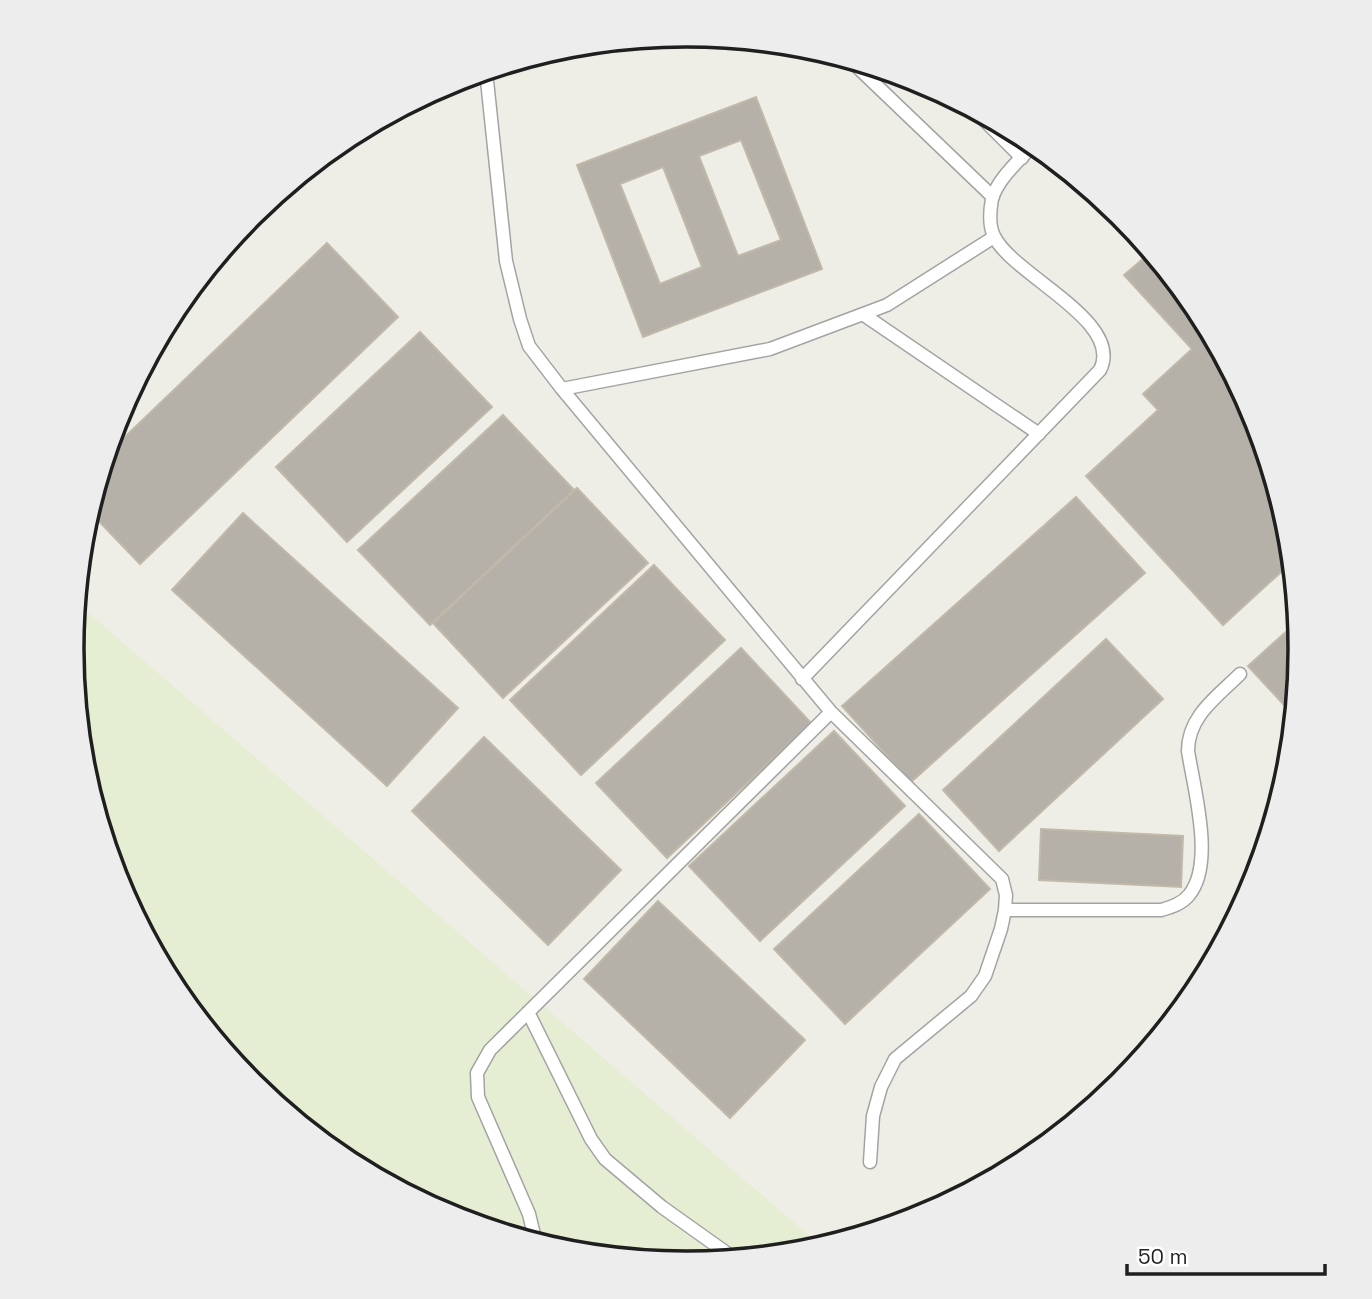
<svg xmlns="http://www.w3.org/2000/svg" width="1372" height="1299" viewBox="0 0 1372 1299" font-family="'Space Grotesk',sans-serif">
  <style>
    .farmland { fill: #e5edd3 }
    .building { fill: #b5b1a9; stroke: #c0b9a9; stroke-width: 2; fill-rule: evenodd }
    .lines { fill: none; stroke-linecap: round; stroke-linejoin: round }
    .lane-casing { stroke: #a3a3a3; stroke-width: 15 }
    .lane { stroke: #fff; stroke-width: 12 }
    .rim { fill: none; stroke: #1f1f1f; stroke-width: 3.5 }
  </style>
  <rect width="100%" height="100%" fill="#efeee6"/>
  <path class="farmland" d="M76,602L822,1247L805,1252L686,1264L566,1252L450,1217L344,1160L251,1084L175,991L118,884L83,769L72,649Z"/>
  <path class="building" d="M756,97L822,269L643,337L577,165ZM741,140L781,240L738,256L699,156ZM663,167L702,267L660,284L620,184Z
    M327,243L398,317L140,564L89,511L106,455Z
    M1151,252L1197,308L1254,415L1289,530L1292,562L1223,625L1086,476L1158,410L1143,394L1192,349L1124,275Z
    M420,332L492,407L347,542L276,467Z
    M503,415L574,490L430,625L358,550Z
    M577,488L648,563L503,698L433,623Z
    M1076,497L1145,573L911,782L842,706Z
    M243,513L458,708L387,786L172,590Z
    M654,565L725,640L581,775L510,700Z
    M1298,621L1300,650L1296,695L1285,706L1248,666Z
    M1106,639L1163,699L999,851L943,790Z
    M741,648L811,723L667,858L596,783Z
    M834,731L905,806L760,941L689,866Z
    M484,737L621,870L548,945L412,811Z
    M919,814L990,889L845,1024L774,949Z
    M1041,829L1183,836L1181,887L1039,880Z
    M658,901L805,1040L730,1118L584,979Z"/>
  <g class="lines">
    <g class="lane-casing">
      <path id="lane" d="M851,61L993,197
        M486,71L506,261L520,319L529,346L562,389L831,712L1002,879L1006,895L1005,910L1001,929L985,976L971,996L895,1059L881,1087L873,1116L870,1162
        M975,111L1022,158
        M864,315L1039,434
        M562,389L770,349L887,305L994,237
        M802,679L1100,370C1125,321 1012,275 994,236C989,226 990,210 992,199C998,178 1020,160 1034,144
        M1005,910H1161C1171,907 1182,904 1189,895C1215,864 1194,789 1188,751C1188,716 1217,697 1240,674
        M528,1012L591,1139L605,1159L662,1207L735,1259
        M536,1243L529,1214L478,1097L477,1073L490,1050L831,712"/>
    </g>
    <use href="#lane" class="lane"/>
  </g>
  <path d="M0 0H1372V1299H0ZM84 649a602 602 0 1 1 1204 0a602 602 0 1 1-1204 0Z" fill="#ededed" fill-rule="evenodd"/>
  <path class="rim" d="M84 649a602 602 0 1 1 1204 0a602 602 0 1 1-1204 0Z"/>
  <path d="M1127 1264v10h198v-10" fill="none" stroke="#1f1f1f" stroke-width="3.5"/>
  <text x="1138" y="1264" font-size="21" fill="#1f1f1f" stroke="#ffffff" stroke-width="5" paint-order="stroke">50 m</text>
</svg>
